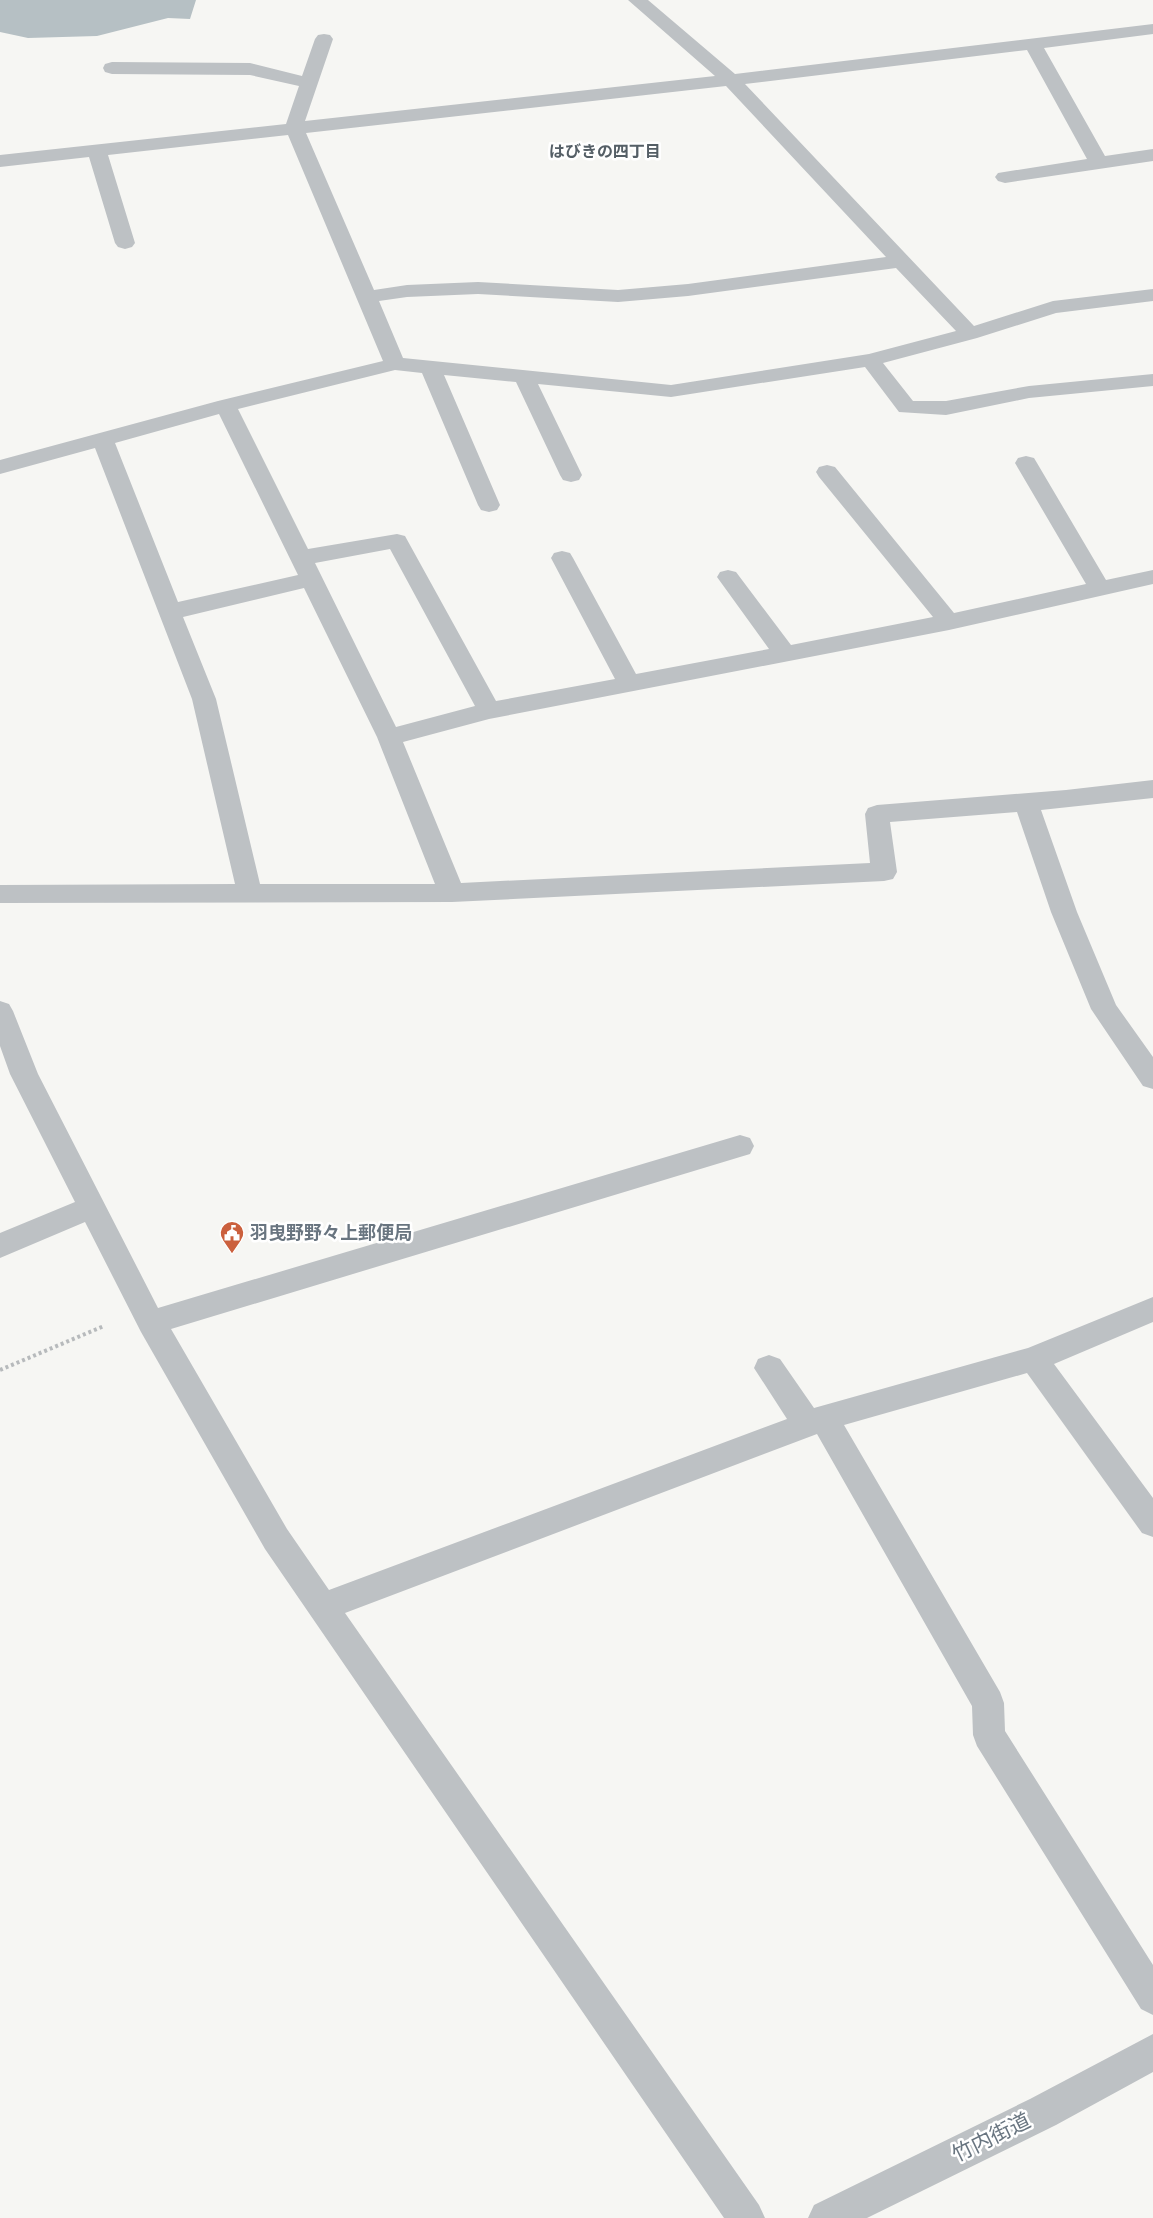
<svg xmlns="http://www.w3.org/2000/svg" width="1153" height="2218" viewBox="0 0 1153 2218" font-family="Montserrat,'Noto Sans JP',sans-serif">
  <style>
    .water { fill: #b6c0c4 }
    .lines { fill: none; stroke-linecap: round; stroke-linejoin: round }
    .path { stroke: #b7babc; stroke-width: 4; stroke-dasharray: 3 3; stroke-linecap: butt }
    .minor { fill: #bdc1c4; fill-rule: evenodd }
    .labels { text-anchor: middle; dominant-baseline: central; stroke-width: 5; stroke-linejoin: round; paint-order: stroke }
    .far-neighbourhood-label { font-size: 16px; font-weight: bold; fill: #555f66; stroke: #fff }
    .poi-label { font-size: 18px; font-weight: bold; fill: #697580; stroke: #fff; text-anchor: start }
    .near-street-label { font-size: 21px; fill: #697580; stroke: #fff }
  </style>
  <rect width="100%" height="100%" fill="#f6f6f3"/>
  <path class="water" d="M0,0H196L190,19L168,18L97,36L28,38L0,32Z"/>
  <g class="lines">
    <path class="path" d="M0,1370L104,1326"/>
    <path class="minor" d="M628,0H648L735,74L1153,24V34L1044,48L1105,156L1153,149V161L1005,183L998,181L995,177L998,173L1087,159L1027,50L745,84L974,326L1053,301L1153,289V301L1056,313L977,338L883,363L913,401H946L1029,386L1153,374V386L1029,398L946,415L899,412L865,367L671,397L538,384L582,475L579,480L571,482L563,480L560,475L516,382L444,375L500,505L497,510L489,512L481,510L478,505L422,373L395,370L238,409L308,549L397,534L405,536L496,701L615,679L551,558L554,553L562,551L570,553L573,558L636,674L769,649L717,577L720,572L728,570L736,572L791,645L933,617L819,477L816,472L819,467L827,465L835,467L954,613L1086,584L1015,463L1018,458L1026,456L1034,458L1037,463L1106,580L1153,570V584L949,630L489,719L403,742L461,883L870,863L865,814L868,808L877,805L1066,790L1153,780V798L1041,810L1077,912L1116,1005L1153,1057V1089L1143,1086L1091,1009L1051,912L1017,812L890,822L897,872L893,879L884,881L452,902L0,903V885L235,884L192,699L95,448L0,474V460L218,401L383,361L288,135L108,155L135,243L132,247L125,249L118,247L115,243L89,157L0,167V155L286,124L299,86L250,75L112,74L105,72L103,68L105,64L112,62L250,63L302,76L315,39L318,35L324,34L330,35L333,39L305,121L715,76ZM726,86L886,257L688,284L618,290L478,282L407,285L374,290L306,133ZM896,268L956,331L869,354L671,385L403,358L379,301L407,297L478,294L618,302L688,296ZM219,414L298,575L178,602L115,443ZM390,549L475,706L396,727L315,563ZM304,588L377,737L435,884H260L216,699L183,617Z
      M0,1001L9,1004L13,1011L38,1074L158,1308L740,1135L750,1138L754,1146L750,1154L740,1157L171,1329L287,1529L329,1590L787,1419L754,1368L758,1359L769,1355L780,1359L814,1408L1028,1348L1153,1297V1322L1054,1364L1153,1498V1537L1142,1533L1027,1373L844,1425L1000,1692L1004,1703L1005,1731L1153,1965V2015L1141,2009L977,1746L973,1735L972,1706L817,1434L345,1613L759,2205L765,2218H724L265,1549L141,1332L85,1222L0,1258V1233L75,1202L10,1074L0,1046Z
      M1153,2034V2072L1056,2125L867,2218H808L814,2205L1030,2099Z"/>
  </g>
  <defs>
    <g id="civic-pin" transform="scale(1.25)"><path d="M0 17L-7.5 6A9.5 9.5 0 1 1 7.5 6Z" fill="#cb603d" stroke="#fff"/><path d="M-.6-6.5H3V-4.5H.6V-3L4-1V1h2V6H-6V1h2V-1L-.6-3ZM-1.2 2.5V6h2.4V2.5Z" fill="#fff"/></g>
  </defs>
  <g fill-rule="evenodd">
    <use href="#civic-pin" x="232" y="1233"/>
  </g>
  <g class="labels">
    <g class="far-neighbourhood-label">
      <text x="605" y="151">はびきの四丁目</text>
    </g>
    <g class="poi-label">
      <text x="250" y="1233">羽曳野野々上郵便局</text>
    </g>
    <g class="near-street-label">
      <text transform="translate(991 2137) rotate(-26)">竹内街道</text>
    </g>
  </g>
</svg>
